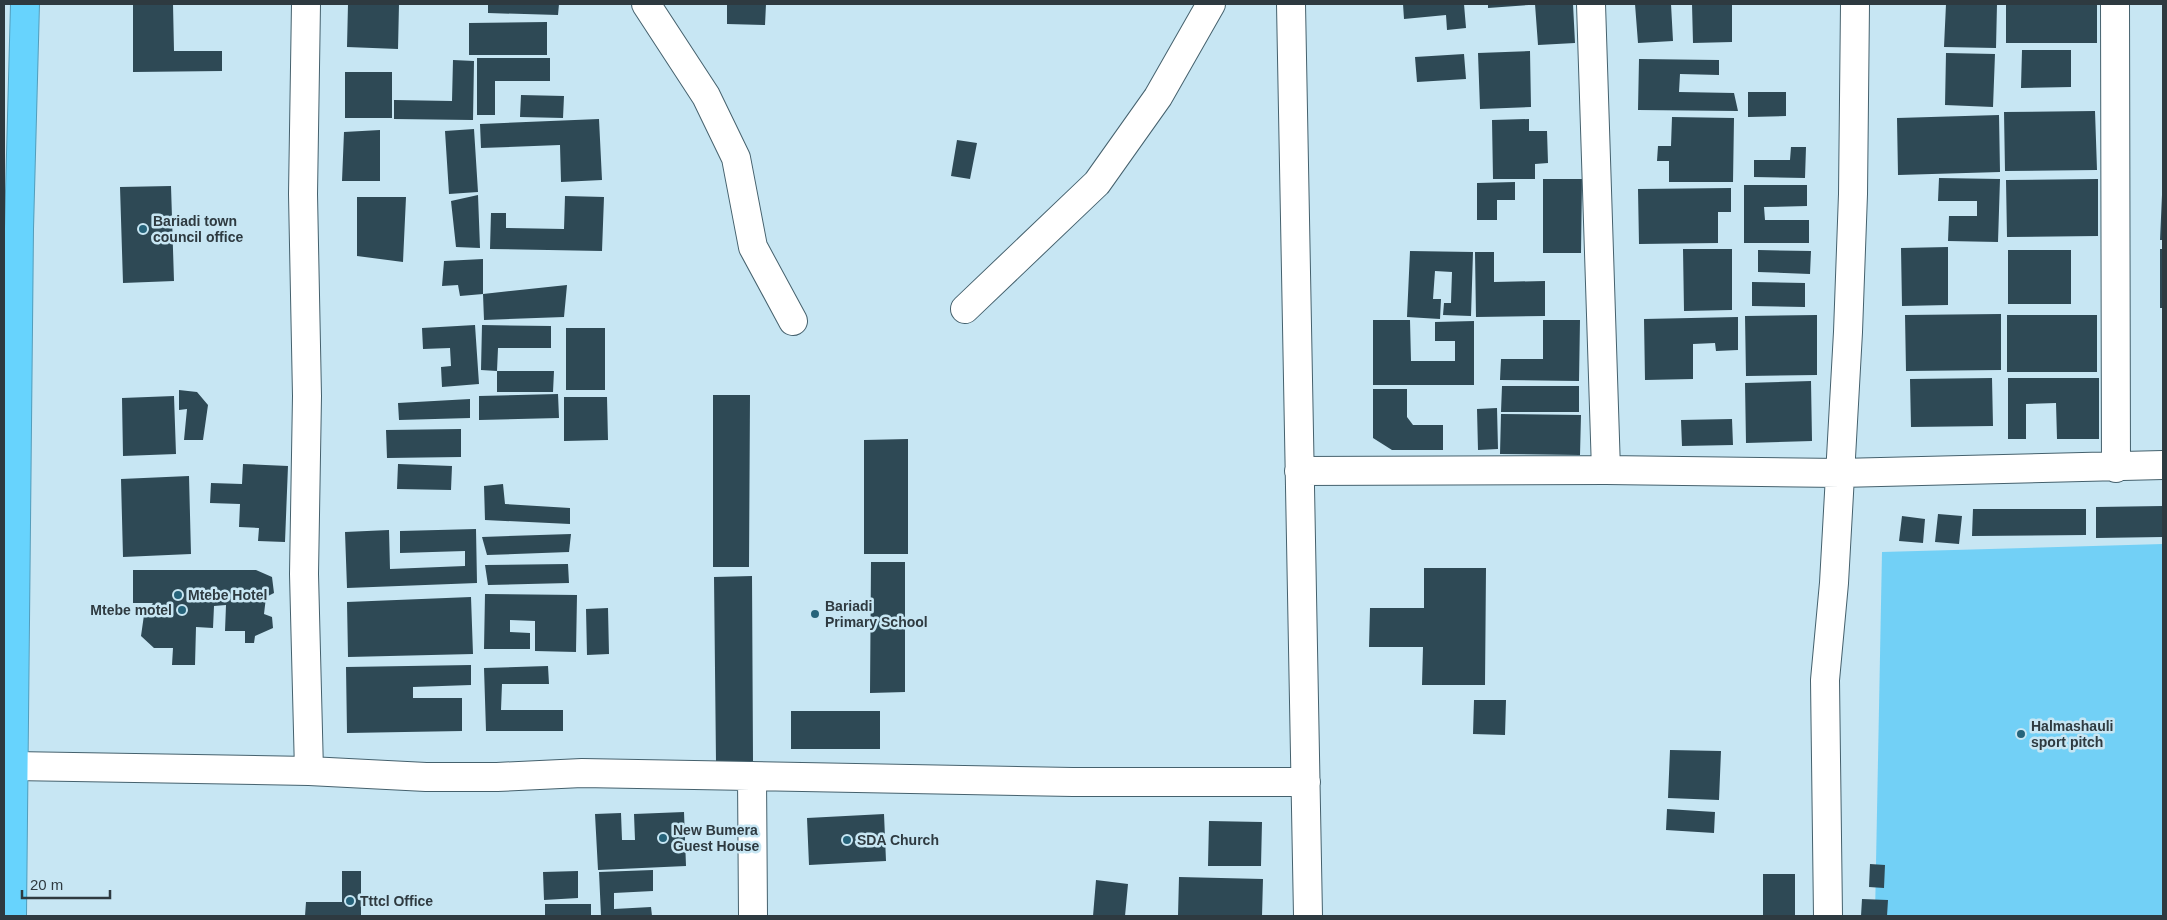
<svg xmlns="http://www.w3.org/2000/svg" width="2167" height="920" viewBox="0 0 2167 920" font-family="Helvetica,sans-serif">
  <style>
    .green { fill: #72d0f6 }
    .building { fill: #2e4955 }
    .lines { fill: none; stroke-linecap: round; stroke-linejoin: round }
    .minor-casing { stroke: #45616d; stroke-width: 30 }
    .highway-casing { stroke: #539dbb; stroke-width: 30 }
    .minor { stroke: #fff; stroke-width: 28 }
    .highway { stroke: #67d3fd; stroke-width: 28 }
    .poi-dot { fill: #26637a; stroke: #c7e6f3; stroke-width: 2 }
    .labels { text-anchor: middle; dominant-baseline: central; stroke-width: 5; stroke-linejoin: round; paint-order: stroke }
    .poi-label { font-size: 14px; font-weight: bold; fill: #2e3a40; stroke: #c7e6f3; text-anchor: start }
  </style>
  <rect width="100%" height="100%" fill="#c7e6f3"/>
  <path class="green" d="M2163,544V916H1875L1882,552Z"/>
  <path class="building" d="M133,4H173L174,51H222V71L133,72Z
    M348,4H399L398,49L347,47Z
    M488,4H559L558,15L488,13Z
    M727,4H766L765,25L727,24Z
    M1403,4H1464L1466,28L1447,30L1446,15L1404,19Z
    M1488,4H1529V5L1488,8Z
    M1535,4H1573L1575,43L1538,45Z
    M1635,4H1671L1673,41L1638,43Z
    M1692,4H1732V42L1693,43Z
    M1946,4H1997L1996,48L1944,47Z
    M2006,4H2097V43H2006Z
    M547,22V55H469V23Z
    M2022,50H2071V87L2021,88Z
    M1530,51L1531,107L1480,109L1478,53Z
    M1946,53L1995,54L1993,107L1945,105Z
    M1464,54L1466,79L1417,82L1415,57Z
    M477,58H550V81H495V115H477Z
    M1639,59L1719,60V75L1680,74L1679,92L1734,93L1738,111L1638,110Z
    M453,60L474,61L473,120L394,119V100L452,101Z
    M345,72H392V118H345Z
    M1748,92H1786V116L1748,117Z
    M521,95L564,96L563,118L520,117Z
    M2095,111L2097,170L2005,171L2004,112Z
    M1999,115L2000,172L1898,175L1897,118Z
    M1672,117L1734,118L1733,182H1669V161H1657L1658,146H1671Z
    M599,119L602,180L561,182L560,145L481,148L480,124Z
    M1529,119V131H1547L1548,163L1535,164V179H1493L1492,120Z
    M474,129L478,192L449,194L445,131Z
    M380,130V181H342L344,132Z
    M957,140L977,143L970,179L951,176Z
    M1791,147H1806L1805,178L1754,177V160H1790Z
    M1939,178L2000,179L1998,242L1948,241L1949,216H1977V201H1938Z
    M1543,179H1582L1581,253H1543Z
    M2098,179V236L2007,237L2006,180Z
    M1515,182V200H1497V220H1477V183Z
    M1744,185H1807V206L1764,207L1765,220H1809V243H1744Z
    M171,186L174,281L123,283L120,187Z
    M1731,188V212H1718V243L1639,244L1638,189Z
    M478,195L480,248L456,247L451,201Z
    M2162,195L2163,196V240H2160Z
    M565,196L604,197L602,251L490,249L491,213H506V228L564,229Z
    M357,197H406L403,262L357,256Z
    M1948,247V305L1902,306L1901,248Z
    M1683,249H1732V310L1684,311Z
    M2160,249H2163V308H2160Z
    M1758,250L1811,251L1810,274L1758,272Z
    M2008,250H2071V304H2008Z
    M1410,251L1473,252L1471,316L1443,315L1444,303H1451L1452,272L1435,271L1433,299H1441L1440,319L1407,317Z
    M1475,252H1494V282L1545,281V316L1476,317Z
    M483,259V294L567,285L564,317L484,320L483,294L460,296L458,285L442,286L444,261Z
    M1752,282L1805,283V307L1752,306Z
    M2001,314V370L1906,371L1905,315Z
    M1817,315V375L1746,376L1745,316Z
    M2007,315H2097V372H2007Z
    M1738,317V350L1716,351L1715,343L1693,344V379L1645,380L1644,319Z
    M1373,320H1410L1411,361H1455V341H1435V322L1474,321V385H1373Z
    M1543,320H1580L1579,381L1500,380L1501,359H1543Z
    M475,325L479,384L442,387L441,367L451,366L450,348L423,349L422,328Z
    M482,325L551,326V348H498L497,371L481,370Z
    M566,328H605V390H566Z
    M497,371H554L553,392H497Z
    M1992,378L1993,426L1911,427L1910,379Z
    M2008,378H2099V439H2057L2056,403L2026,404V439H2008Z
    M1811,381L1812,441L1746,443L1745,383Z
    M1502,386H1579V412H1501Z
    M1373,389H1407V417L1413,425H1443V450H1392L1373,438Z
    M179,390L197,392L208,405L203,440H184L187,409L179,410Z
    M558,394L559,418L479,420V396Z
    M713,395H750L749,567H713Z
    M174,396L176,454L123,456L122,398Z
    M564,397H607L608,440L564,441Z
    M470,399V418L399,420L398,403Z
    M1497,408L1498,449L1478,450L1477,409Z
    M1501,414L1581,415L1580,455L1500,454Z
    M1732,419L1733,445L1682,446L1681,420Z
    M461,429V457L387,458L386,430Z
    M908,439V554H864V440Z
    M243,464L288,466L285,542L258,541L259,528L239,527L240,504L210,503L211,483L242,484Z
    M398,464L452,466L451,490L397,489Z
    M189,476L191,554L123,557L121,479Z
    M503,484L505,504L570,508V524L485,520L484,486Z
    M2163,506V537L2096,538V507Z
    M1973,509H2086V535L1972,536Z
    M1938,514L1962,516L1959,544L1935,542Z
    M1902,516L1925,519L1923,543L1899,541Z
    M476,529L477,583L347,588L345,532L389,530L390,569L465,566V551L400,553V531Z
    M571,534L569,552L487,555L482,537Z
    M871,562H905V692L870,693Z
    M568,564L569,583L488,585L485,565Z
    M1424,568H1486L1485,685H1422L1423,647H1369L1370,608H1424Z
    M133,570H256L272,577L274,593L266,597L264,614L272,617L273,628L255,636L254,643H245V631H225L226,605L214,606L213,628L196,627L195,665H172L173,648H154L141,636L144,615L153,603H133Z
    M752,576L753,761L716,762L714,577Z
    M485,594L577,595L576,652L535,651V621L510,620V632L530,633V649H484Z
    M471,597L473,654L348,657L347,602Z
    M608,608L609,654L587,655L586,609Z
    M471,665V685L413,687V698H462V731L347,733L346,667Z
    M548,666L549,684H502L501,710H563V731H486L484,668Z
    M1474,700H1506L1505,735L1473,734Z
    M791,711H880V749H791Z
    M1670,750L1721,751L1719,800L1668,798Z
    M1667,809L1715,812L1714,833L1666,830Z
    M684,812L686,866L598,870L595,814L621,813L622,840H635L634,814Z
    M884,814L886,861L809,865L807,818Z
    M1209,821L1262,822L1261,866H1208Z
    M1870,864L1885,865L1884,888L1869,887Z
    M653,870V891L614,893V909L651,907L652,916H601L599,872Z
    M342,871H361V916H305L306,902H342Z
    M578,871V898L544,900L543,872Z
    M1763,874H1795V916H1763Z
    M1179,877L1263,879L1262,916H1178Z
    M1096,880L1128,884L1125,916H1093Z
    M1862,899L1888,900L1887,916H1861Z
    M545,904H591V916H545Z"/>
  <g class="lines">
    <g class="minor-casing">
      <path id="minor" d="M306,4L303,194L307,396L304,574L309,771
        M646,4L706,96L736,158L753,247L793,321
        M1291,4L1308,916
        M1591,4L1606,470
        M2115,4L2116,468
        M965,309L1097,183L1158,97L1211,4
        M1299,471L1606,470L1840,473L2163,465
        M13,766L309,771L426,777H497L582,773L1073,782H1306
        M752,776L753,916
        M1828,916L1825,680L1834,583L1848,332L1853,194L1855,4"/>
    </g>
    <g class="highway-casing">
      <path id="highway" d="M12,916L19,229L25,4"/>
    </g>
    <use href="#minor" class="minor"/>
    <use href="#highway" class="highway"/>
  </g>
  <g class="poi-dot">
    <circle cx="143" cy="229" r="5"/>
    <circle cx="178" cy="595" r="5"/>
    <circle cx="182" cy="610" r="5"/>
    <circle cx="815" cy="614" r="5"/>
    <circle cx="2021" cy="734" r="5"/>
    <circle cx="663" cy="838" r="5"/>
    <circle cx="847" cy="840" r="5"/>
    <circle cx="350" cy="901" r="5"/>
  </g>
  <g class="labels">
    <g class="poi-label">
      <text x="153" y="221">Bariadi town<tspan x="153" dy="16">council office</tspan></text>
      <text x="188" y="595">Mtebe Hotel</text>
      <text x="825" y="606">Bariadi<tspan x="825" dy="16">Primary School</tspan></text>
      <text x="172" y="610" text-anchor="end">Mtebe motel</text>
      <text x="2031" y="726">Halmashauli<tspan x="2031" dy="16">sport pitch</tspan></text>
      <text x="673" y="830">New Bumera<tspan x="673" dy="16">Guest House</tspan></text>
      <text x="857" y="840">SDA Church</text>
      <text x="360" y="901">Tttcl Office</text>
    </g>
  </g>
  <rect width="2167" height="920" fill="none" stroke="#2e3a40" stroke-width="10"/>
  <path d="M22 890v8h88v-8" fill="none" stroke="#2e3a40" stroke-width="2.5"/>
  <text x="30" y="890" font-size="15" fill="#2e3a40" stroke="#c7e6f3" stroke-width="4" paint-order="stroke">20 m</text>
</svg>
